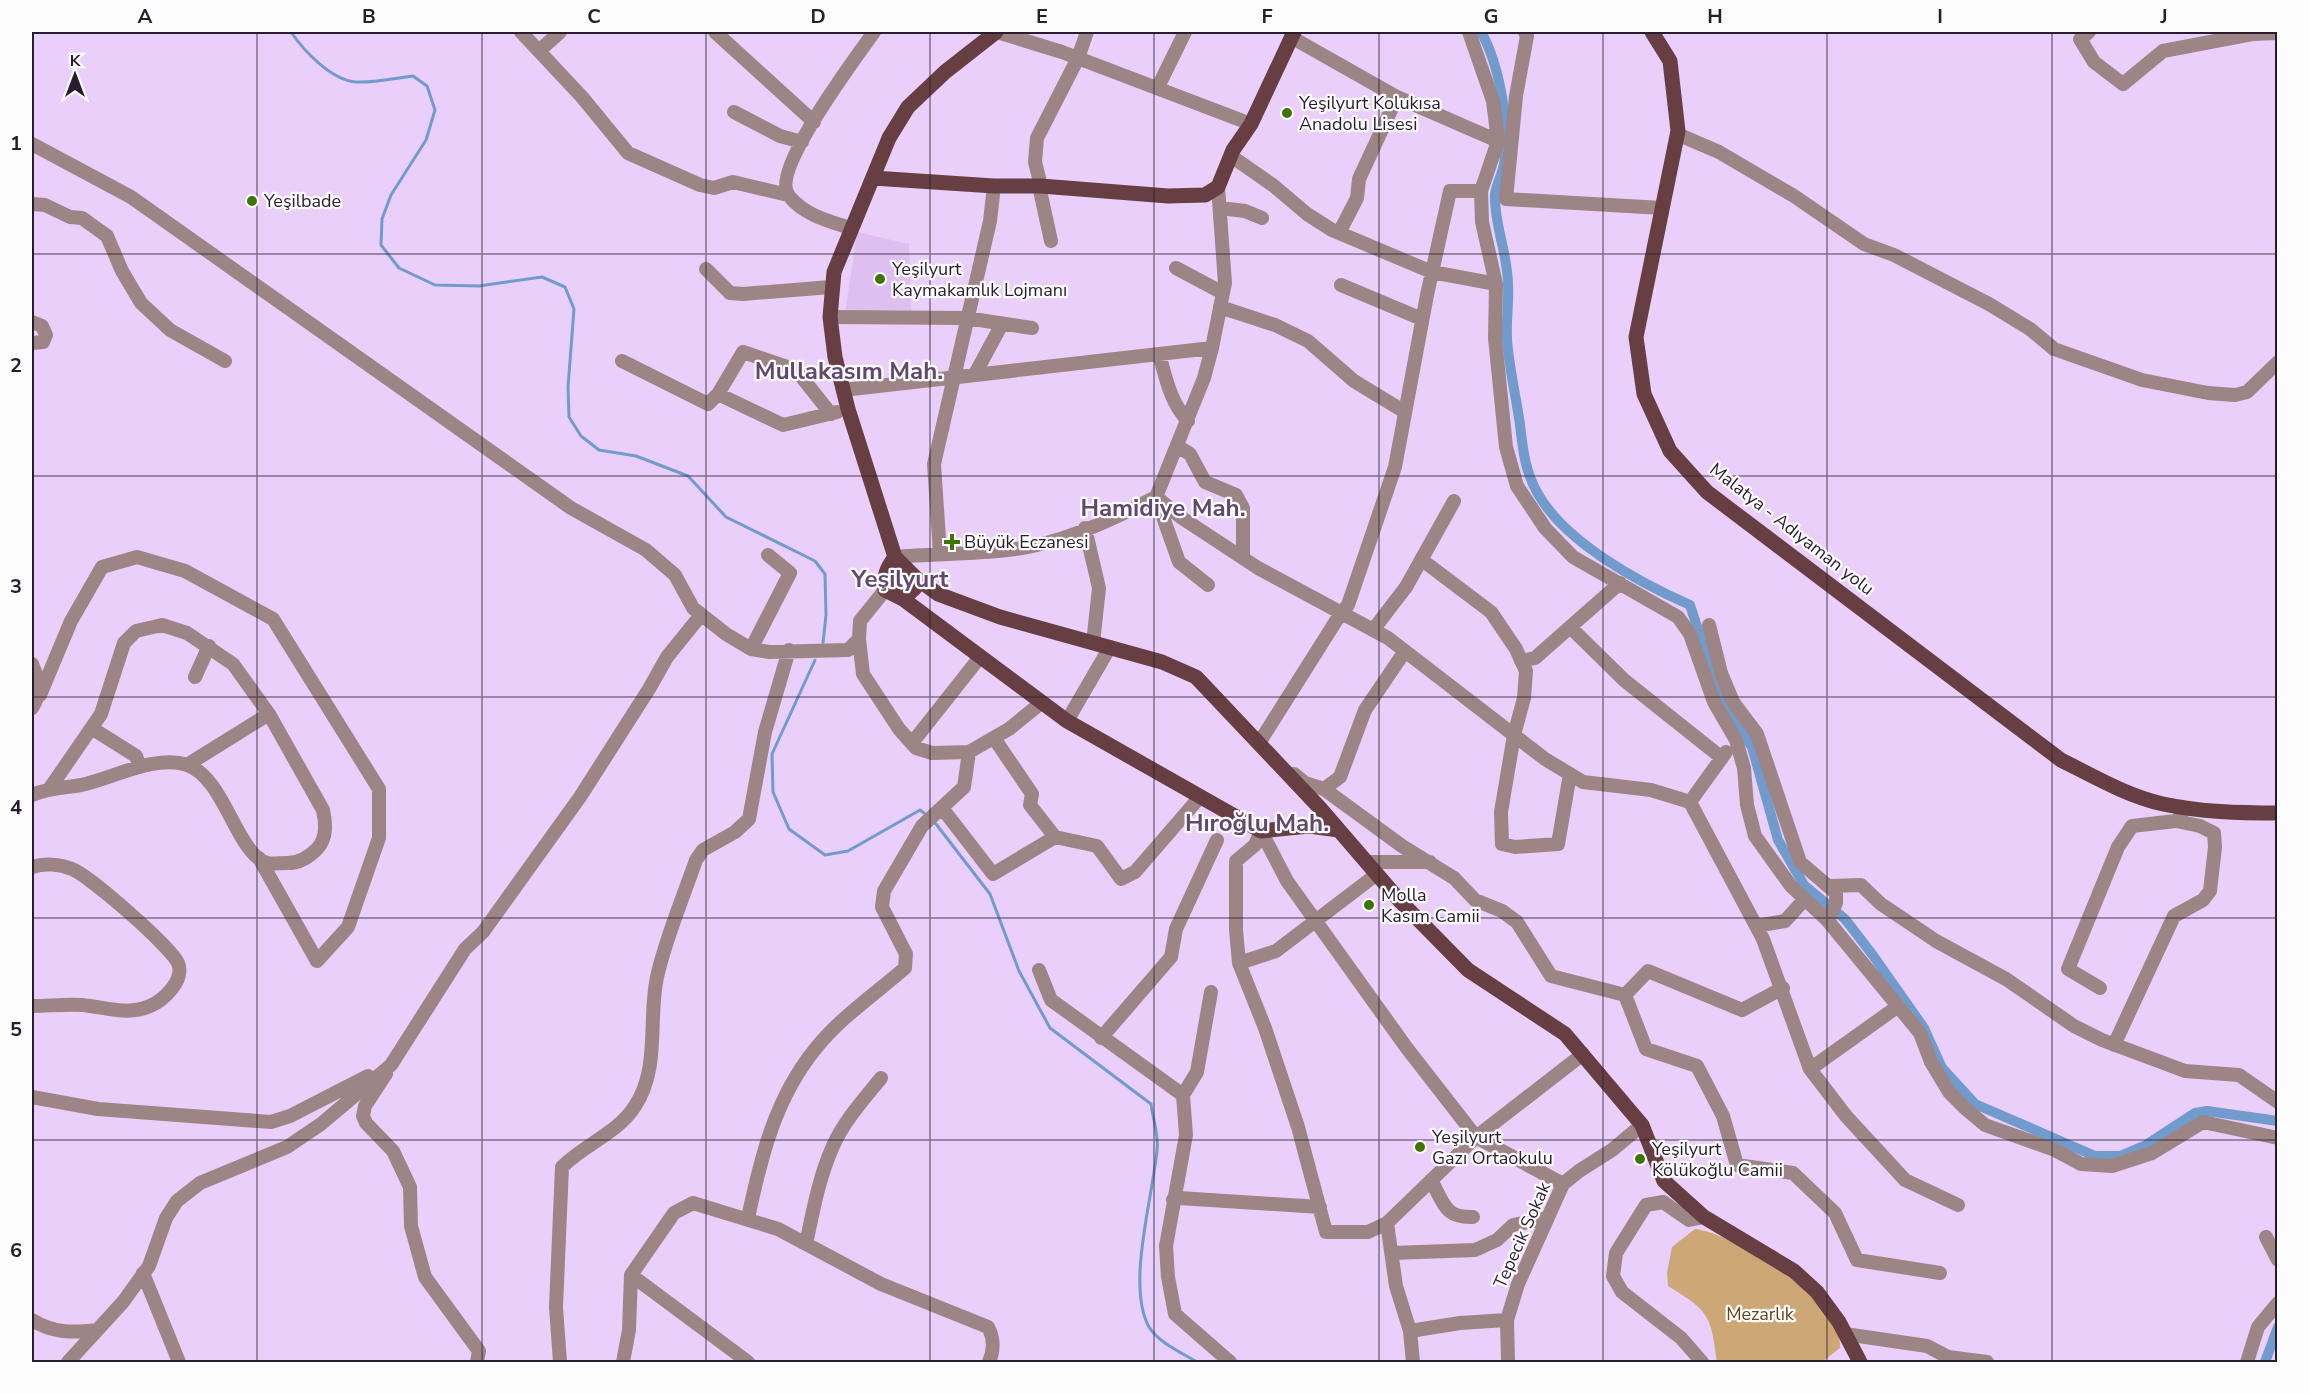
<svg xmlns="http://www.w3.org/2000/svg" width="2309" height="1394" viewBox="0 0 2309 1394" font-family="'Nunito Sans',sans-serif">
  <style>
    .built { fill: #debff0 }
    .green { fill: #cda776 }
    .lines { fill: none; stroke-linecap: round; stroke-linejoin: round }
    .stream { stroke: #719bcd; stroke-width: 3 }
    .canal { stroke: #719bcd; stroke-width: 10 }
    .minor { stroke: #9d8586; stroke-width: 14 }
    .major { stroke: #673f42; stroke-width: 15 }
    .grid { fill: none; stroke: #281d2e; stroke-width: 1.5; stroke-opacity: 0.55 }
    .poi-dot { fill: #3f7400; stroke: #fcfcfc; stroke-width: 2 }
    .labels { text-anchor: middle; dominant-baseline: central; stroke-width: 4.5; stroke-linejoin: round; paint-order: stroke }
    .poi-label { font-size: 18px; fill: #281d2e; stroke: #fcfcfc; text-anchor: start }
    .street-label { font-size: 18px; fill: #281d2e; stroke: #fcfcfc }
    .park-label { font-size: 18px; fill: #63461b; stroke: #fcfcfc }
    .district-label { font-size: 24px; font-weight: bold; fill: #61496e; stroke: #fcfcfc }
    .neatline { fill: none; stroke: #281d2e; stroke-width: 2 }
    .grid-label { font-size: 20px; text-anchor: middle; font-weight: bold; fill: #281d2e }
  </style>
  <rect width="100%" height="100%" fill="#ebcffb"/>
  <path class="built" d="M857,232L909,244L911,313L845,314Z"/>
  <path class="green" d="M1695,1229C1736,1234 1843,1302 1840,1348L1822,1362H1717C1711,1315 1709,1311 1668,1286L1667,1273L1672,1247Z"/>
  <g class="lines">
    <path class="stream" d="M291,32C304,51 331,80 356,82C374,83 395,78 413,76L427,86L435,110L426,140L391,195L382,219L381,245L399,268L435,285L479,286L542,277L565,287L574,309L568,387L569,417L581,436L599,450L636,456L688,476L726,517L815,561L825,574L826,615L823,643
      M815,660L772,754L773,792L789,829L825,855L848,851L920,810L924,813
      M936,824L990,894L1019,971L1050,1028L1151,1104C1153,1119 1159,1136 1157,1150C1153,1197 1126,1285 1149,1327C1159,1343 1182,1353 1197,1362"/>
    <path class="canal" d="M1481,32C1499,63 1511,128 1504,164C1502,175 1496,185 1495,195C1494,225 1508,254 1508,285C1509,303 1506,321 1507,339C1509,368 1516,396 1520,425C1523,450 1525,472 1538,494C1566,543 1640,583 1690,605L1711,670L1736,723L1752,747L1778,840L1804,885L1845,919L1872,954L1924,1028L1942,1068L1975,1104L2095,1156H2120L2146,1145L2195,1113L2207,1111L2278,1121
      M2265,1362L2278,1327"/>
    <path class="minor" d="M521,32L582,97L628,153L700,185L714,188L733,182L788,195
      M715,32L814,122
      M997,32L1062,52L1251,124
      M1469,32L1493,101L1498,141L1481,191L1482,222L1496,284L1495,338L1506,447L1517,486L1545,528L1573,557L1678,617L1690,634L1714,702L1736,740L1744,768L1747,805L1755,836L1791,886L1828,921L1920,1033L1931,1062L1949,1092L1966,1109L1985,1125L2055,1150L2081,1164L2112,1166L2152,1153L2203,1122L2278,1138
      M1525,32L1527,36L1516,96L1506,199L1662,208
      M2089,32L2080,39L2094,62L2123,84L2163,51L2252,34L2278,33
      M1291,37L1397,97L1498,141
      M539,51L560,32
      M1158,87L1185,32
      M734,112L780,136L802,142
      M1677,134L1719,152L1794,196L1864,244L1894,255L1989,304L2030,329L2054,349L2142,380L2208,393L2235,395L2247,392L2278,362
      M32,144L131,197L571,508L646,550L675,575L693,608L726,634L751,649L769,652L848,650L859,639L860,621L885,590
      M1231,156L1274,186L1307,214L1332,230L1432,272L1496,284
      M1039,186L1051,241
      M1041,186L1035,162L1037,138L1078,58L1087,32
      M32,204L45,205L70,217L82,218L107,236L122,271L141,303L170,330L225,361
      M1220,208L1245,211L1262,218
      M850,228C829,221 804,215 789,196C769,172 857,56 874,32
      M1339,233L1357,198L1359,179L1397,97
      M1176,268L1223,293
      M706,269L730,293L743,294L831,287
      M1341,285L1422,319
      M1220,307L1275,325L1308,341L1354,381L1405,412
      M830,317L966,318L1032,328
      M32,322L42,326L46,335L43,342L32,343
      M1159,354C1166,378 1170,402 1188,421
      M622,361L708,404L718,394L743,352L796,370L831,414
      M975,374L1002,324
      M843,390L1212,348
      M718,394L783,425L837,412
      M1177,446L1190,454L1205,482L1236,495L1243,508V558
      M1156,497L1182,518L1258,568L1388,638L1545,759L1583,782L1651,790L1690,802L1763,939L1810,1069L1846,1116L1905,1180L1958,1205
      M1156,497L1179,562L1208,585
      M1085,528L1099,588L1093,643
      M940,553L934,464L990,221L994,186
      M895,557C941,553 988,555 1033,546C1074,538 1119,516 1156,497L1204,378L1212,348L1225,283L1218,187
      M1422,560L1491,612L1516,649L1526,671L1524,698L1514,735L1501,812L1502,844L1515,847L1558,844L1570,774
      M1709,625L1721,673L1733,702L1757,734L1800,862L1836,893V903L1828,921
      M1570,627L1624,680L1722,758
      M1373,630L1406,587L1454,501
      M859,639L863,674L899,729L916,748L932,753L969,752L1009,729L1041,703
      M751,649L790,573L768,555
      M1521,661L1535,658L1620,583
      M32,664C39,681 42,692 32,708
      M195,677L209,646
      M40,695L71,621L102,567L137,557L185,571L273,619L379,789V838L348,927L317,961L259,858
      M1067,721L1110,647
      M93,729L136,756L140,767
      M994,738L1032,794L1030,805L1055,837L1097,846L1121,879L1135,872L1199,798
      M912,743L980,657
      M1259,743L1341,613L1348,605L1395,467L1427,295L1450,191H1481
      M187,765L269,714
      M1294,774L1305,783L1324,789L1340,777L1365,710L1405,651
      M1324,789L1402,846L1454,878L1475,900L1502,911L1517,922L1551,976L1625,995L1648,971L1742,1010L1783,988
      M32,795C48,788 63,788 81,785C113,778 156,754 187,765C225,778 236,853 267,863C272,864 279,863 285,863C298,864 308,858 317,849C327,838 326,824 323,810L269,714L233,664L187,633L162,625L136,631L124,643L101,714L50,788
      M1690,802L1726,752
      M942,808L993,874L1055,837
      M1366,862H1430
      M32,867C44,863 60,864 72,869C90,876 171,947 178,963C185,980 164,1000 150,1006C127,1016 105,1007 82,1005C66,1004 48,1006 32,1006
      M1828,886L1861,885L1881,904L1936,941L2006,979L2074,1026L2102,1040L2185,1071L2239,1075L2278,1102
      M1756,926L1785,921L1805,899
      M1239,963L1276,951L1377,874
      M1039,970L1051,1000L1183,1095
      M2100,988L2068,969L2118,847L2132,826L2176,821L2181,816
      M1211,992L1197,1072L1183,1095L1186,1135L1166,1246L1168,1277L1175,1314L1230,1362
      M1625,995L1646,1049L1697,1066L1723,1116L1737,1165L1793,1173L1835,1213L1857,1260L1940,1273
      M1101,1038L1171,957L1176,929L1217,840
      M2114,1045L2174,916L2203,900L2210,891L2215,847L2214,833L2200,826L2176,821
      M1810,1069L1897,1007
      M386,1074L365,1106L363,1116L366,1123L393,1151L410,1187L411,1226L425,1277L479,1351L477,1362
      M32,1097L98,1109L271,1122L290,1116L368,1076
      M1431,1180C1444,1203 1444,1218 1473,1217
      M1563,1184L1476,1137L1406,1047L1287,881L1261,831L1255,845L1236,861V930L1239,963L1265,1028L1298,1127L1326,1232H1368L1387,1223L1476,1137L1583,1054
      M1173,1200L1179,1198L1320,1207
      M748,1218C761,1157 775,1098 816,1048C840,1018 875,994 905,968L906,954L882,907L884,891L922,826L964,787L969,752
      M1387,1223L1396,1286L1410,1331L1413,1362
      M2266,1237L2278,1260
      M806,1244C813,1211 819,1177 833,1146C844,1121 864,1099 881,1078
      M1392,1253L1475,1250L1497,1240L1513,1225L1547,1218
      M143,1273L179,1362
      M631,1275L748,1362
      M32,1320C53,1333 72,1333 97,1330
      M1410,1331L1460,1323L1507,1320
      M1845,1334L1927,1346L1948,1357L1987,1362
      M68,1362L123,1302L149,1266L166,1218L177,1201L200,1183L287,1147L321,1124L391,1065L465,949L483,932L580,797L649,689L667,657L701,615
      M560,1362L556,1307L562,1167C585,1144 618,1133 635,1106C660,1069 648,1018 657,977C666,937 683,898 696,860L703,850L735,832L749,819L765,732L789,650
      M623,1362L629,1330L631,1275L674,1213L693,1203L778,1229L881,1284L988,1327C994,1338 994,1351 989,1362
      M1508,1362L1507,1320L1518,1284L1563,1184L1579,1171L1612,1150L1642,1125
      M1702,1362L1681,1338L1622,1292L1613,1276L1616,1253L1646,1205L1663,1202L1689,1220L1704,1217
      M2247,1362L2258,1327L2278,1303"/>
    <path class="major" d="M996,32L945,72L908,107L889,138L834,272L830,317L835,357L848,409L895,557L916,578L938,594L1000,617L1162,662L1196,677L1319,807L1400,901L1468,970L1565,1034L1642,1125L1664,1181L1704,1217L1794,1271L1817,1292L1839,1322L1860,1362
      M1652,32L1670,61L1678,131L1636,337L1644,394L1670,451L1707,492L2061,760C2093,776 2127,796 2163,804C2201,812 2239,813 2278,813
      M873,178L994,186H1041L1168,196L1205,195L1218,187L1233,150L1251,124L1294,32
      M895,557C887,568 883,576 885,590L903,599L915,588L916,578
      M903,599L1067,721L1261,831L1309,826L1339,830"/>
  </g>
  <path class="grid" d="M257,32V1362M482,32V1362M706,32V1362M930,32V1362M1154,32V1362M1379,32V1362M1603,32V1362M1827,32V1362M2052,32V1362M32,254H2278M32,476H2278M32,697H2278M32,918H2278M32,1140H2278"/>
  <g class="poi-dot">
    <circle cx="1287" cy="113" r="6"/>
    <circle cx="252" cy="201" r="6"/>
    <circle cx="880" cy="279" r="6"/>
    <path d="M949 533h6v6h6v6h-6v6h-6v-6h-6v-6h6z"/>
    <circle cx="1369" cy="905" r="6"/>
    <circle cx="1420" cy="1147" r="6"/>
    <circle cx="1640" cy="1159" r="6"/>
  </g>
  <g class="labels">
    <g class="poi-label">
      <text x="1299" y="103">Yeşilyurt Kolukısa<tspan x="1299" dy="21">Anadolu Lisesi</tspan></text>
      <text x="264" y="201">Yeşilbade</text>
      <text x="892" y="269">Yeşilyurt<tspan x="892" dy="21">Kaymakamlık Lojmanı</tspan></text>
      <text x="964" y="542">Büyük Eczanesi</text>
      <text x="1381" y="895">Molla<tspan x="1381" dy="21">Kasım Camii</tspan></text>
      <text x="1432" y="1137">Yeşilyurt<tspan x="1432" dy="21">Gazı Ortaokulu</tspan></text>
      <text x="1652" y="1149">Yeşilyurt<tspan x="1652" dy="21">Kölükoğlu Camii</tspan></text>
    </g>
    <g class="street-label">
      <text transform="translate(1792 529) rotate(38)">Malatya - Adıyaman yolu</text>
      <text transform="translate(1522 1235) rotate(-66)">Tepecik Sokak</text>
    </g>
    <g class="park-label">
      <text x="1760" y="1314">Mezarlık</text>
    </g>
    <g class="district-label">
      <text x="849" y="371">Mullakasım Mah.</text>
      <text x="1163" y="508">Hamidiye Mah.</text>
      <text x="900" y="579">Yeşilyurt</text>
      <text x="1257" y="823">Hıroğlu Mah.</text>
    </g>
  </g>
  <rect width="2309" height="1394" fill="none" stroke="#fcfcfc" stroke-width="66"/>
  <g transform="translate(75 75)" stroke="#fcfcfc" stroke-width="4.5" paint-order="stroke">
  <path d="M0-4.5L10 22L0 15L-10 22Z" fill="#281d2e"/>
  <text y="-9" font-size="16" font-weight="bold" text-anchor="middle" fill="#281d2e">K</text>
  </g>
  <rect x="33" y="33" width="2243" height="1328" class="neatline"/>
  <g class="grid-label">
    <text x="145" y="23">A</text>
    <text x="369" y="23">B</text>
    <text x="594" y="23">C</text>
    <text x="818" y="23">D</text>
    <text x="1042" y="23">E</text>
    <text x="1267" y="23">F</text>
    <text x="1491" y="23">G</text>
    <text x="1715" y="23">H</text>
    <text x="1940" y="23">I</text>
    <text x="2164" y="23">J</text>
    <text x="16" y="150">1</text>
    <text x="16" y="372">2</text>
    <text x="16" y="593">3</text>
    <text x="16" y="814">4</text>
    <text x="16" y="1036">5</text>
    <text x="16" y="1257">6</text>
  </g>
</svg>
